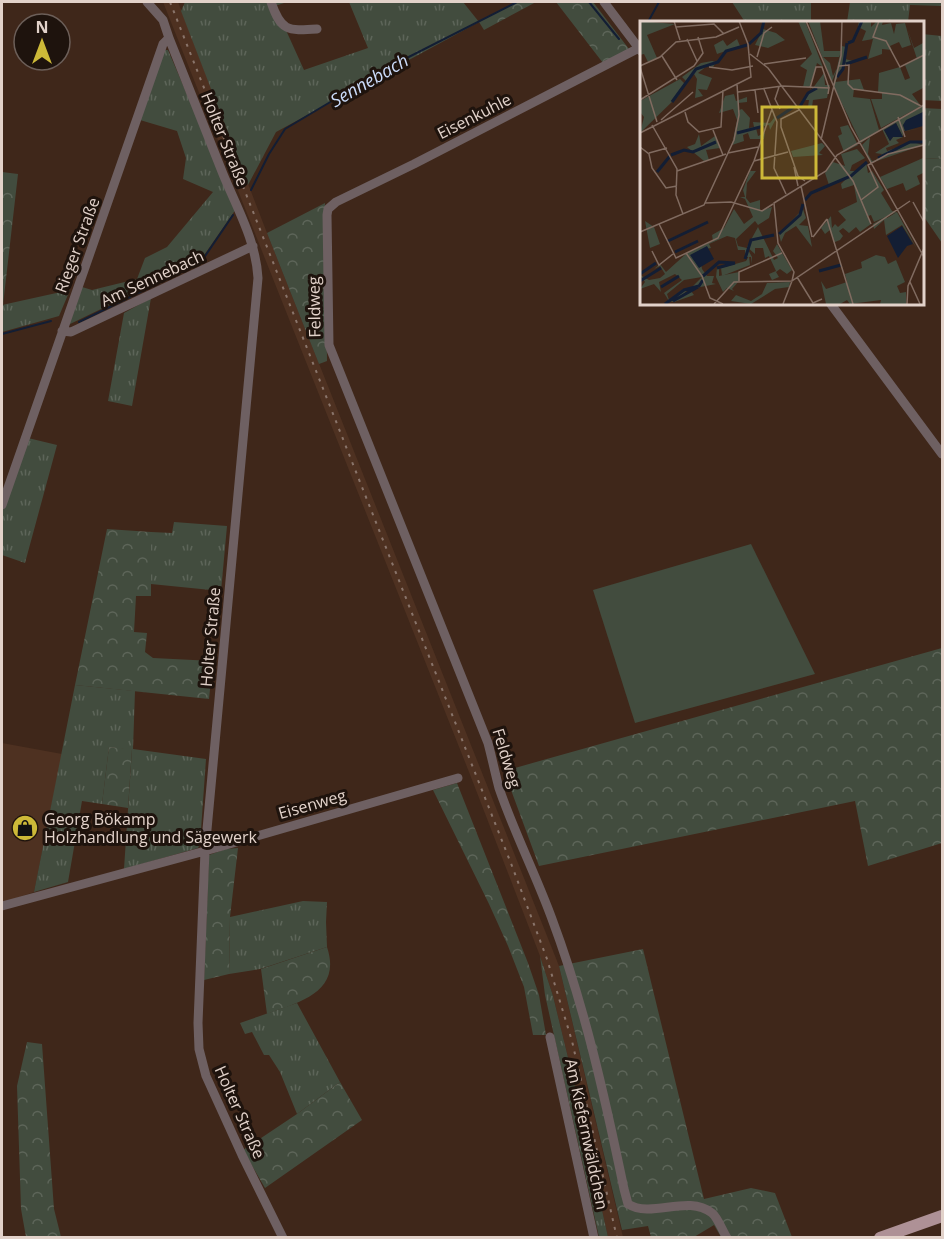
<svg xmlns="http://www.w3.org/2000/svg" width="944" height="1239" viewBox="0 0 944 1239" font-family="'Open Sans',sans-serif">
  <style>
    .built { fill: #4e3121 }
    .grass { fill: url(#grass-tufts) }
    .forest { fill: url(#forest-crowns) }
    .pitch { fill: #424c3e }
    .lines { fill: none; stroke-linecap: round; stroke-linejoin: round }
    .stream { stroke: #131e34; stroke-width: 2 }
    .minor { stroke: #6e6062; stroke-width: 9 }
    .major { stroke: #ae9196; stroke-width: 12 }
    .rail { stroke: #8a756b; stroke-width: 2; stroke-dasharray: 3 6; stroke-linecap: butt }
    .labels { text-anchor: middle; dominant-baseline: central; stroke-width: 6; stroke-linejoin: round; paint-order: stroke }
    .street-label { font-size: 16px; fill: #e2d2ca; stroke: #1e130d }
    .poi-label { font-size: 16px; fill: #e2d2ca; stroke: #1e130d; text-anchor: start }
    .water-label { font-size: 18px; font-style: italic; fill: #cadaf8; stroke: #1e130d }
    .inset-river { fill: none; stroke: #131e34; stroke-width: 3 }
    .inset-road { fill: none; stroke: #806b60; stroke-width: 1.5 }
    .view { fill: #cdb938; fill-opacity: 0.15; stroke: #cdb938; stroke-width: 3 }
    .inset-edge { fill: none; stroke: #e2d2ca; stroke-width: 3 }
  </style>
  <defs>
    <pattern id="grass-tufts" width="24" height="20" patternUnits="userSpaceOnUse" patternTransform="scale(1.5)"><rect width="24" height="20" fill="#424c3e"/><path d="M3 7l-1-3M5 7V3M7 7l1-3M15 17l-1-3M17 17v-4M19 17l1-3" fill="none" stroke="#5d6559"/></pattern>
    <pattern id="forest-crowns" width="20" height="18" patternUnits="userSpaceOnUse" patternTransform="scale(1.5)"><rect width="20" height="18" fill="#424c3e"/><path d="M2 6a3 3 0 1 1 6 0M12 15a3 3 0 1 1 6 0" fill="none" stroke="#5d6559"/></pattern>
  </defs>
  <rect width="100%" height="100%" fill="#3f271a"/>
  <path class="built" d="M163,2H178L267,233L559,966L623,1237H608L594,1174L595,1168L553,996L540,956L469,772Z
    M2,743L62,754L34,892L2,903Z"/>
  <path class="grass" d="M185,2H287L275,6L304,70L368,48L349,2H463L479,22L276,132L248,185L181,11Z
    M732,2H811V22H745Z
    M850,2H942V6L910,5L908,22H847Z
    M922,34L942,36V101L922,100Z
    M165,50H168L236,209L200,261L68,325L82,287L92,290L137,279L145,258L167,247L213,192L183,179L186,158L177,131L140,120Z
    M922,108L942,109V159L922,158Z
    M70,290L59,316L2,332V305Z
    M151,298L132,406L108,401L124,313Z
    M28,438L57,445L25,563L2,555V512Z
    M174,522L227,526L221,591L151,584V532L172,533Z
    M75,685L135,691L133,749L206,759L200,844L198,848L124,869L132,750L109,747L102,804L82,801L68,882L34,892Z
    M303,901L327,902L326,922L327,947L260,969L229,974L230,917Z
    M540,956L553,996L595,1168L594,1174L608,1237H599L545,995Z
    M297,1003L340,1082L297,1114L280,1072L269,1055H264L252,1032L245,1034L240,1023Z"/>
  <path class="forest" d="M516,2H536L484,30L479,22Z
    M556,2H593L629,49L603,63Z
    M922,158L942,159V243L922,214Z
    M2,172L18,174L3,305H2Z
    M325,203L327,361L319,364L267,233Z
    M107,529L151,532V596H136L134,632L147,633L145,652L153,658L213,661L209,699L75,685Z
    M942,648V843L868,866L855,801L539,866L504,771Z
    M109,747L132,749L128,808L102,804Z
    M457,783L528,963L539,995L546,1035H533L524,987L508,946L489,904L433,790Z
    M238,848L230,917L229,974L204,980L209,855L226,849Z
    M327,947C342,992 300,1002 267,1014L261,969Z
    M643,949L704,1199L751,1188L775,1193L792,1237H721L714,1225L694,1237H651L648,1226L622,1230L559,966Z
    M27,1042L42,1044L54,1209L61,1237H26L21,1209L17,1086Z
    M340,1082L362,1120L265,1188L243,1150L297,1114Z"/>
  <path class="pitch" d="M751,544L815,674L635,723L593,590Z"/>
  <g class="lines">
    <path class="stream" d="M589,2L619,39
      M648,22L659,2
      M251,190L269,154L285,129L389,67L517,2
      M79,322L201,262L233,215
      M2,334L51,321"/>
    <path class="minor" d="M147,2L163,20L169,38C187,83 205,129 223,174C237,208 256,241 258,278L205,851L198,1023L199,1049L206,1076L242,1155L283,1238
      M271,2C281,31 287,31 317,29
      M604,2L641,51
      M639,48L414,164L336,202L328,209L327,215L329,345L488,743C492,758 495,773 499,788C514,832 536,875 552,919C585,1007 605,1098 624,1189L628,1204C652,1219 687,1194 712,1213C718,1218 722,1230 727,1238
      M830,303L942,454
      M62,331L71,332L253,246
      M2,505L163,44L169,38
      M2,906L205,851L458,778
      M550,1037L594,1238"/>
    <path class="major" d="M880,1238L942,1216"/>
    <path class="rail" d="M170,2L512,866L547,959L572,1041L617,1238"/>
  </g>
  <defs>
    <g id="shop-disc" transform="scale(1.35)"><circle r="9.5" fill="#cdb938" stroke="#1e130d"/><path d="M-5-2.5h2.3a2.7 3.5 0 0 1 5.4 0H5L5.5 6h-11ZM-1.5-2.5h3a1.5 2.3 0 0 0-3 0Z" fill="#111"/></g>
  </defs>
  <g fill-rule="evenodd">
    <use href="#shop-disc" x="25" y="828"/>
  </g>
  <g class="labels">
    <g class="street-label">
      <text transform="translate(474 116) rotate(-27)">Eisenkuhle</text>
      <text transform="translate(225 139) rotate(68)">Holter Straße</text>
      <text transform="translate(77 245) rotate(-70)">Rieger Straße</text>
      <text transform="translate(152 278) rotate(-25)">Am Sennebach</text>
      <text transform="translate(314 307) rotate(-91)">Feldweg</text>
      <text transform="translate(210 637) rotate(-85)">Holter Straße</text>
      <text transform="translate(507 758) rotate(73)">Feldweg</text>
      <text transform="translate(312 804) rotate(-16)">Eisenweg</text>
      <text transform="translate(240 1112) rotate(66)">Holter Straße</text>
      <text transform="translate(587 1134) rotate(78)">Am Kiefernwäldchen</text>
    </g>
    <g class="poi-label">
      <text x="44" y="819">Georg Bökamp<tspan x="44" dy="18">Holzhandlung und Sägewerk</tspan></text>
    </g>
    <g class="water-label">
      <text transform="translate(369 80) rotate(-30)">Sennebach</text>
    </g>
  </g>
  <g transform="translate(640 21)">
    <rect width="284" height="284" fill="#3f271a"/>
    <path d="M219,0H231V6L237,0H243L242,4L251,2L254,13L256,3L265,2L271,24L262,27L259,21L250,25L252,29L242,28V33L228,38L233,18L222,20L226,10L218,6ZM123,8L136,12L145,19L128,27L115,24ZM97,18L100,25L77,33L74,24L83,19L87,25ZM72,40L76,41L73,46L67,45L58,52L72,57L67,69L58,68L63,75L55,77L57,58L54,53L46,60L42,56L61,42ZM94,73L96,80L107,76V81L98,82L99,89L102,88L110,97L109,107L114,106L113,101L130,102L134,97L132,89L136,98L130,109L129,104L116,107L118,115L125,112L124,118H110L108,112L103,114L104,120L92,124L97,99L93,88L79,92L85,75ZM208,104L218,124L204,131L198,115L202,113L200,106ZM59,113L61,125L75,115L80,127L66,129L69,139L64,140L47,126L55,123ZM163,188L166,197L159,204L168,205L172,226L156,205L145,212L141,221L139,213ZM242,189L247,197L257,191L277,228L262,204L246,214L244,199L234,208L233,203L245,196L238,191ZM118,206L134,239L138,237L133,230L137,223L152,249L147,253L140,248L136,251L139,256L132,259L129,253L136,250L129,235L125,237L123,227H115V233L107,226ZM109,235L110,244L82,255L81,247L106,240Z" fill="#424c3e"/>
    <path d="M0,0L35,3L7,14L17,37L8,41L4,33L0,34ZM158,0H165L183,46L177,42L170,66H163L167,49L160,45L172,33ZM168,0H180L184,30H201L200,36H183L190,42L193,55L198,45L192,61ZM267,7L274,27L283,22V67L272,73L281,85L241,107L231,78H242V72L238,71L239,52L260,46L265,59L270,57L265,44L277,38ZM202,25L206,26L205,38L213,40L203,46L195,61L220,58L224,69L214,68L213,76L230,78L239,109L221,122L193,64ZM184,52L185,64H190L187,77L173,79L172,86H168L169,79H164ZM40,58L45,63L38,75L0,112L4,96L0,91V80ZM283,85V91L263,104L265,110L283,107L263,110V116L256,119L259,122L246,127L247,130L273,121L283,124L231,142L222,124L230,116L228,133L232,140L236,139L242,133L235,132L249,123L242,108ZM256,102L263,116H253L250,120L244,109ZM182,122L185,125L179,132L183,134L153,136L151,130ZM217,128L225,137L212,144L210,150H218L226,141L228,152L232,150L244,169L241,172L252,190L257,191L234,201L231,194L228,195L231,203L220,211L216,206L209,212L203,207L199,210L203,215L200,219L195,221V223L192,224L195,223L190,209L185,213L181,207L191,195L192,207L195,203L198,206L206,199L198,190L217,181L214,164L202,168L201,163L208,156L189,164L185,152L193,141L205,145L201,133ZM283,137V152L277,155L280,163L266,170L263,162L247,168L240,156ZM110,150H116L107,162L106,177L110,182L120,179V190L132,186L129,197L118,204L115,200L96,218L98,225L107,227L112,236V243L111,236H105V229H98L95,217L87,215L69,223L71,227L59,229L62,248L67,255H74L72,262L76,263L50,268L62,256L44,259L27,273L29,279L43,268H49L40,276L51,270L54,274L34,281L29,280L24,272L42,259L35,253L19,261L21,271L14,263L0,268L5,261L0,254L9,259L20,257L25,253L20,245L14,248L20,243L26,251L47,232L73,220L72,214L84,207L94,188L104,203L113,196L105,178L100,176H105L103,169ZM5,200L14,206L20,223L10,227ZM236,234L245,236L248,243L256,239L265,261L257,265L260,272L266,271V283H240L241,279L210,283L207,279L200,283H186L181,260L186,268L207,261L205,253L222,247L221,241ZM95,242L79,248V255L99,251V260L92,268L94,270L87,267L83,271L76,256L77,247ZM150,261L149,266L135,268L111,283L91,280L96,274L111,280L122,273L127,262Z" fill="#424c3e" fill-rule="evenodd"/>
    <path d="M283,91V105L265,110L263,104L266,99ZM256,102L263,116H253L250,120L244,109ZM262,205L273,223L267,225L258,237L247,215ZM67,225L74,238L59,247L50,234Z" fill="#131e34"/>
    <path class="inset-river" d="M208,22L213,20L222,0M109,23L121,12L124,0M206,43L227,36M197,56L203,48L207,22M32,81L56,48L78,41L86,30L107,24M159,87L168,72L177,67M137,97L155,85M97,112L124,105M31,134L44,129L53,131L76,121M238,137L270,121H284M17,151L30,135M165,179L171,172L211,155L227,141M139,213L160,194L163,183M28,220L68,201M35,231L58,220M105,238L111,219L134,214M77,247L95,242M179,250L201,244M0,253L16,242M63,255L79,241L95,242M0,260L21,247M21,266L39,255M33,280L58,266M25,283L44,269L59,265L63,259"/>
    <path class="inset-road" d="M34,0L40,19M166,0L211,106L284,236M239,0L233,16L246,20L260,46L284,34M36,6L74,3L84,13M47,18L57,40M110,33L128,47L213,160L231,203M22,35L37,59M117,36L124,12L132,6M124,43L166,37M0,45L20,36L36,21L76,16L99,6M199,45L209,44L208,63L213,68L260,74L281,85M0,46L17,101M69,46L92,49L113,45M139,66L135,78L140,88M170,67L176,46H182L189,67M124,68L137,101L134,147L146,173M115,69L118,92M98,71L142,65L189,67L188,73M0,79L54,45L63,32L58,16M159,89L141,98V106L158,155L165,160M45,91L48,101L59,111L81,106L83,69M258,96L265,116M21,99L53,71M12,104L37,148L36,174L43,193M73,109L83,134M0,112L111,56L108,23L99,0M181,119L201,35L202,0M0,126L9,133L12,147L26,167L37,165M9,132L27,127M88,132L118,126M114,140L148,131M154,146L158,165M37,150L86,133M161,165L172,216M221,179L238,166L228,144L248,133L284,124M273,181L284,201M65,182L91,181L122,190L133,183M187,198L213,283M19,203L36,237L78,217L114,140L132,88M0,211L64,184L94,119L99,94L97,63M173,216L187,198M12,230L19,244L33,233M46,232L62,255L70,277L83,283M157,256L173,282L182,278M99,260V251L142,232M270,261L280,283M74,283L94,261L152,260L154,251L138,222L134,182L186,150L197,134L284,84M143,283L152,260L270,180M267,283L268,265L284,227"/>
    <path class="view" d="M122,86H176V157H122Z"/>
    <rect width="284" height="284" class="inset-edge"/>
  </g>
  <rect width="944" height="1239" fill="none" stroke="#e2d2ca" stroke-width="6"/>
  <g transform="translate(42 42)"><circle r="28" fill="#1e130d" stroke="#6c5f59" stroke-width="1.5"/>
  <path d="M0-4.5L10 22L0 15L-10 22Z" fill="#cdb938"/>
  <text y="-9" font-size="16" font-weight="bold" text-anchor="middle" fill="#e2d2ca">N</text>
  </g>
</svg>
